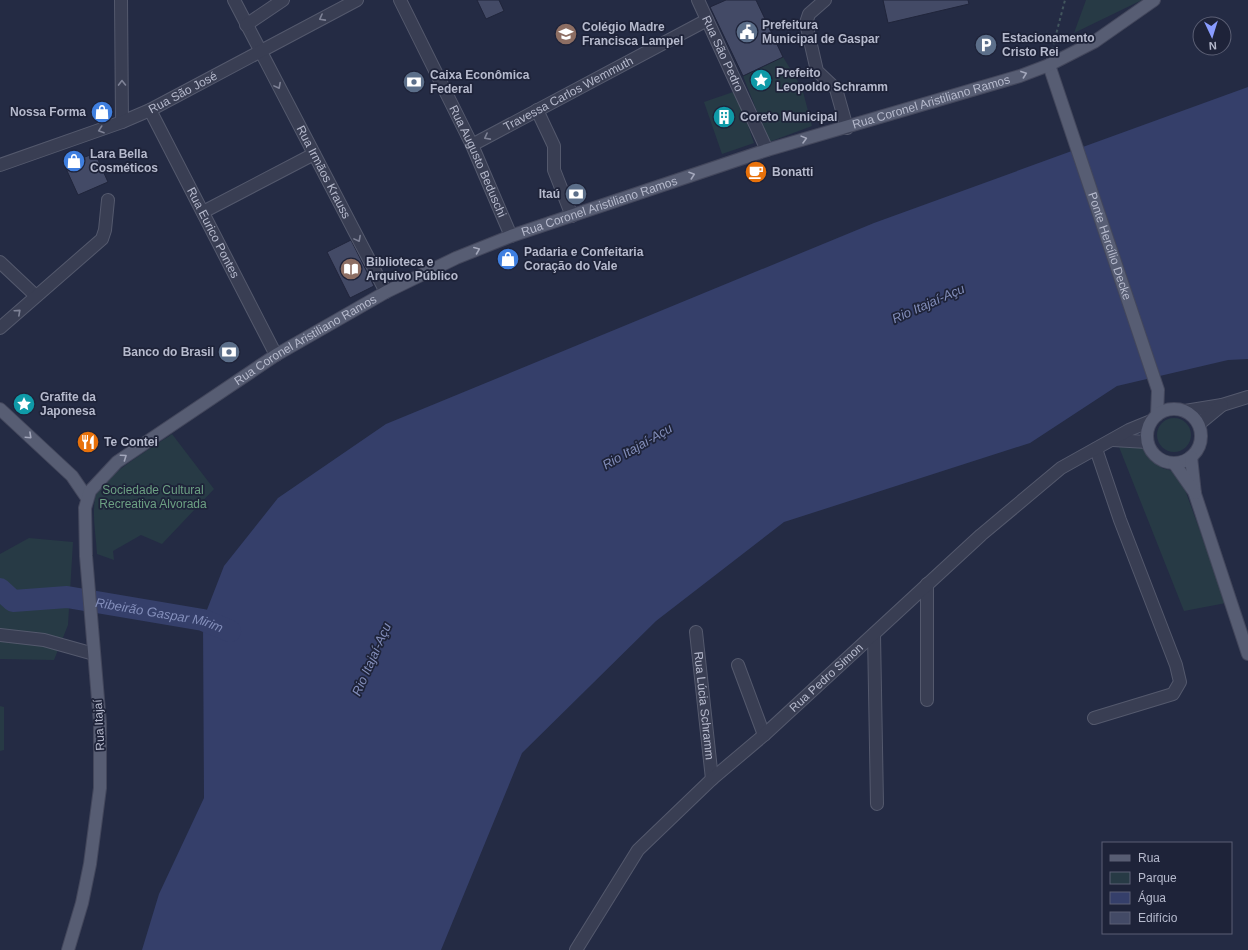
<svg xmlns="http://www.w3.org/2000/svg" width="1248" height="950" viewBox="0 0 1248 950" font-family="Helvetica,sans-serif">
<style>
.green{fill:#273a45}
.water{fill:#353f6a}
.lines{fill:none;stroke-linecap:round;stroke-linejoin:round}
.river{stroke:#353f6a;stroke-width:22}
.building{fill:#434a66;stroke:#20253b}
.minor-casing{stroke:#54596d;stroke-width:14}
.major-casing{stroke:#43475c;stroke-width:14}
.path{stroke:#42565e;stroke-width:2;stroke-dasharray:3 3;stroke-linecap:butt}
.minor{stroke:#393e53;stroke-width:12}
.major{stroke:#575d73;stroke-width:12}
.oneway{stroke:#7e8296}
.oneway2{stroke:#a3a7bb}
.labels{text-anchor:middle;stroke-width:3.5;stroke-linejoin:round;paint-order:stroke}
.poi-label{font-size:12px;font-weight:bold;fill:#b6bacd;stroke:#1e2339;text-anchor:start}
.street-label{font-size:12px;fill:#b6bacd;stroke:#1e2339}
.park-label{font-size:12px;fill:#6ca083;stroke:#1e2339}
.water-label{font-size:13px;font-style:italic;fill:#838eba;stroke:#1e2339}
</style>
<rect width="100%" height="100%" fill="#242b44"/>
<path class="green" d="M1086,0H1142L1074,33Z
M783,57L802,88L812,126L769,142L743,76Z
M736,91L754,143L722,154L704,102Z
M1157 435a17 17 0 1 1 34 0a17 17 0 1 1-34 0Z
M172,434L214,489L162,544L141,535L113,551L114,560L97,554C96,536 92,516 95,498C100,477 154,447 172,434Z
M1141,442L1162,468L1179,473L1226,603L1184,611L1119,447Z
M29,538L73,542L68,625L54,660L0,659V554Z
M0,706L4,707V750L0,751Z"/>
<path class="water" d="M1248,87V359L1228,360L1117,386L1030,443L784,522L656,621L522,753L441,950H142L159,894L204,798L203,620L224,566L278,498L386,424L874,223Z"/>
<g class="lines">
<path class="river" id="s1" d="M0,589L13,601L67,597L203,620L230,631"/>
</g>
<path class="building" d="M477,0H499L504,11L486,19Z
M726,0H756L783,57L743,76L710,7Z
M883,0H968L969,4L888,23Z
M724,109L731,113L733,121L728,127H720L715,121L716,113Z
M95,153L108,182L78,195L63,162L79,155L80,159Z
M351,240L374,286L350,298L327,252Z"/>
<g class="lines">
<g class="minor-casing">
<g id="minor">
<path d="M121,0L122,122"/>
<path id="s2" d="M234,0L386,292"/>
<path id="s3" d="M400,0L472,145L511,236"/>
<path id="s4" d="M698,0L767,150"/>
<path d="M825,0L809,14L806,23L817,71L836,89L847,128"/>
<path d="M246,25L283,0"/>
<path id="s5" d="M150,110L276,355"/>
<path d="M537,110L554,146V170L572,216"/>
<path id="s6" d="M472,145L707,20"/>
<path id="s7" d="M0,165L122,122L150,110L357,0"/>
<path d="M203,212L314,154"/>
<path d="M0,262L36,296"/>
<path d="M0,328L102,239L105,230L108,200"/>
<path d="M1185,411L1222,405L1248,397"/>
<path d="M1199,424L1222,405"/>
<path d="M1113,440L1147,442"/>
<path id="s8" d="M696,632L712,779"/>
<path d="M874,634L877,804"/>
<path d="M0,635L44,640L94,654"/>
<path d="M738,665L764,735"/>
<path d="M927,700V584"/>
<path d="M1094,718L1173,694L1180,682L1176,665L1120,520L1096,449"/>
<path id="s9" d="M576,950L638,850L712,779L764,735L981,535L1061,468L1129,430L1151,421"/>
</g>
</g>
<g class="major-casing">
<g id="major">
<path id="s10" d="M1049,65L1158,390L1157,415"/>
<circle cx="1174" cy="436" r="27"/>
<path d="M0,409L72,476L87,498"/>
<path d="M1191,457L1195,494L1248,654"/>
<path d="M1174,463L1195,493"/>
<path id="s11" d="M68,950L82,903L90,864L100,788V723L86,556L85,508L90,491L117,462L276,355L386,292L456,258L511,236L767,150L1020,76L1049,65L1094,42L1154,0"/>
</g>
</g>
<path class="path" d="M1052,50L1065,0"/>
<use href="#minor" class="minor"/>
<use href="#major" class="major"/>
</g>
<defs><path id="oneway-chevron" d="M-2-3.5L2.5 0L-2 3.5" fill="none" stroke-width="1.6" stroke-linecap="round" stroke-linejoin="round"/></defs>
<g class="oneway">
<use href="#oneway-chevron" transform="translate(322 18) rotate(152)"/>
<use href="#oneway-chevron" transform="translate(122 83) rotate(-91)"/>
<use href="#oneway-chevron" transform="translate(278 86) rotate(62)"/>
<use href="#oneway-chevron" transform="translate(101 130) rotate(161)"/>
<use href="#oneway-chevron" transform="translate(487 137) rotate(152)"/>
<use href="#oneway-chevron" transform="translate(358 239) rotate(62)"/>
<use href="#oneway-chevron" transform="translate(18 312) rotate(-42)"/>
</g>
<g class="oneway2">
<use href="#oneway-chevron" transform="translate(1024 74) rotate(-20)"/>
<use href="#oneway-chevron" transform="translate(804 139) rotate(-15)"/>
<use href="#oneway-chevron" transform="translate(692 175) rotate(-19)"/>
<use href="#oneway-chevron" transform="translate(477 250) rotate(-22)"/>
<use href="#oneway-chevron" transform="translate(29 436) rotate(43)"/>
<use href="#oneway-chevron" transform="translate(124 457) rotate(-35)"/>
</g>
<defs>
<g id="civic-disc" transform="scale(1.15)"><circle r="9.5" fill="#5c6f8a" stroke="#1e2339"/><path d="M-.6-6.5H3V-4.5H.6V-3L4-1V1h2V6H-6V1h2V-1L-.6-3ZM-1.2 2.5V6h2.4V2.5Z" fill="#fff"/></g>
<g id="school-disc" transform="scale(1.15)"><circle r="9.5" fill="#8d6e63" stroke="#1e2339"/><path d="M0-5L7-2L0 1L-7-2ZM-4 1L0 2.5L4 1V4Q0 6-4 4Z" fill="#fff"/></g>
<g id="parking-disc" transform="scale(1.15)"><circle r="9.5" fill="#5c6f8a" stroke="#1e2339"/><path d="M-3.5-5.5H1a3.5 3.5 0 0 1 0 7H-1V5.5H-3.5ZM-1-3.4V-.6H.8a1.4 1.4 0 0 0 0-2.8Z" fill="#fff"/></g>
<g id="sight-disc" transform="scale(1.15)"><circle r="9.5" fill="#0f9aa8" stroke="#1e2339"/><path d="M0-6L1.8-2.2L6-1.7L2.9 1.2L3.7 5.4L0 3.3L-3.7 5.4L-2.9 1.2L-6-1.7L-1.8-2.2Z" fill="#fff"/></g>
<g id="bank-disc" transform="scale(1.15)"><circle r="9.5" fill="#5c6f8a" stroke="#1e2339"/><path d="M-6-4H6V4H-6ZM0-2.3a2.3 2.3 0 1 0 0 4.6a2.3 2.3 0 1 0 0-4.6Z" fill="#fff"/></g>
<g id="shop-disc" transform="scale(1.15)"><circle r="9.5" fill="#3f7fe0" stroke="#1e2339"/><path d="M-5-2.5h2.3a2.7 3.5 0 0 1 5.4 0H5L5.5 6h-11ZM-1.5-2.5h3a1.5 2.3 0 0 0-3 0Z" fill="#fff"/></g>
<g id="building-disc" transform="scale(1.15)"><circle r="9.5" fill="#0f9aa8" stroke="#1e2339"/><path d="M-4-6H4V6H1V3H-1V6H-4ZM-2.5-4.3h1.7v1.8h-1.7ZM.8-4.3h1.7v1.8H.8ZM-2.5-1h1.7V.8h-1.7ZM.8-1h1.7V.8H.8Z" fill="#fff"/></g>
<g id="cafe-disc" transform="scale(1.15)"><circle r="9.5" fill="#e8710a" stroke="#1e2339"/><path d="M-5.5-4.5H6V0H3Q3 3.5 0 3.5H-2.5Q-5.5 3.5-5.5 0ZM3-3.2v2h1.7v-2ZM-6 4.5H4V6H-6Z" fill="#fff"/></g>
<g id="library-disc" transform="scale(1.15)"><circle r="9.5" fill="#8d6e63" stroke="#1e2339"/><path d="M-6-4Q-3-5.5-.7-3.5V5Q-3 3-6 4ZM6-4Q3-5.5 .7-3.5V5Q3 3 6 4Z" fill="#fff"/></g>
<g id="restaurant-disc" transform="scale(1.15)"><circle r="9.5" fill="#e8710a" stroke="#1e2339"/><path d="M-5-6h1v4h1v-4h1v4h1v-4h1v5L-1.5 .5V6h-2V.5L-5-1ZM5-6V6H3V1.5H1.5Q1.5-4 5-6Z" fill="#fff"/></g>
</defs>
<g fill-rule="evenodd">
<use href="#civic-disc" x="747" y="32"/>
<use href="#school-disc" x="566" y="34"/>
<use href="#parking-disc" x="986" y="45"/>
<use href="#sight-disc" x="761" y="80"/>
<use href="#bank-disc" x="414" y="82"/>
<use href="#shop-disc" x="102" y="112"/>
<use href="#building-disc" x="724" y="117"/>
<use href="#shop-disc" x="74" y="161"/>
<use href="#cafe-disc" x="756" y="172"/>
<use href="#bank-disc" x="576" y="194"/>
<use href="#shop-disc" x="508" y="259"/>
<use href="#library-disc" x="351" y="269"/>
<use href="#bank-disc" x="229" y="352"/>
<use href="#sight-disc" x="24" y="404"/>
<use href="#restaurant-disc" x="88" y="442"/>
</g>
<g class="labels">
<g class="poi-label">
<text x="762" y="29">Prefeitura<tspan x="762" dy="14">Municipal de Gaspar</tspan></text>
<text x="582" y="31">Colégio Madre<tspan x="582" dy="14">Francisca Lampel</tspan></text>
<text x="1002" y="42">Estacionamento<tspan x="1002" dy="14">Cristo Rei</tspan></text>
<text x="776" y="77">Prefeito<tspan x="776" dy="14">Leopoldo Schramm</tspan></text>
<text x="430" y="79">Caixa Econômica<tspan x="430" dy="14">Federal</tspan></text>
<text x="86" y="116" text-anchor="end">Nossa Forma</text>
<text x="740" y="121">Coreto Municipal</text>
<text x="90" y="158">Lara Bella<tspan x="90" dy="14">Cosméticos</tspan></text>
<text x="772" y="176">Bonatti</text>
<text x="560" y="198" text-anchor="end">Itaú</text>
<text x="524" y="256">Padaria e Confeitaria<tspan x="524" dy="14">Coração do Vale</tspan></text>
<text x="366" y="266">Biblioteca e<tspan x="366" dy="14">Arquivo Público</tspan></text>
<text x="214" y="356" text-anchor="end">Banco do Brasil</text>
<text x="40" y="401">Grafite da<tspan x="40" dy="14">Japonesa</tspan></text>
<text x="104" y="446">Te Contei</text>
</g>
<g class="street-label">
<text dy="4" stroke="none"><textPath href="#s4" startOffset="59">Rua São Pedro</textPath></text>
<text dy="4" stroke="none"><textPath href="#s7" startOffset="197">Rua São José</textPath></text>
<text dy="4" stroke="none"><textPath href="#s6" startOffset="109">Travessa Carlos Wemmuth</textPath></text>
<text dy="4" stroke="none"><textPath href="#s11" startOffset="1400">Rua Coronel Aristiliano Ramos</textPath></text>
<text dy="4" stroke="none"><textPath href="#s3" startOffset="179">Rua Augusto Beduschi</textPath></text>
<text dy="4" stroke="none"><textPath href="#s2" startOffset="194">Rua Irmãos Krauss</textPath></text>
<text dy="4" stroke="none"><textPath href="#s11" startOffset="1052">Rua Coronel Aristiliano Ramos</textPath></text>
<text dy="4" stroke="none"><textPath href="#s5" startOffset="138">Rua Eurico Pontes</textPath></text>
<text dy="4" stroke="none"><textPath href="#s10" startOffset="191">Ponte Hercílio Decke</textPath></text>
<text dy="4" stroke="none"><textPath href="#s11" startOffset="728">Rua Coronel Aristiliano Ramos</textPath></text>
<text dy="4" stroke="none"><textPath href="#s9" startOffset="373">Rua Pedro Simon</textPath></text>
<text dy="4" stroke="none"><textPath href="#s8" startOffset="74">Rua Lúcia Schramm</textPath></text>
<text transform="translate(99 725) rotate(-93)" y="4">Rua Itajaí</text>
</g>
<g class="park-label">
<text x="153" y="494">Sociedade Cultural<tspan x="153" dy="14">Recreativa Alvorada</tspan></text>
</g>
<g class="water-label">
<text transform="translate(928 303) rotate(-24)" y="5">Rio Itajaí-Açu</text>
<text transform="translate(637 446) rotate(-30)" y="5">Rio Itajaí-Açu</text>
<text dy="5" stroke="none"><textPath href="#s1" startOffset="166">Ribeirão Gaspar Mirim</textPath></text>
<text transform="translate(371 659) rotate(-66)" y="5">Rio Itajaí-Açu</text>
</g>
</g>
<rect x="1102" y="842" width="130" height="92" fill="#1e2339" stroke="#5b5f74"/>
<rect x="1110" y="855" width="20" height="6" fill="#575d73" stroke="#5b5f74"/>
<text x="1138" y="862" font-size="12" fill="#b6bacd">Rua</text>
<rect x="1110" y="872" width="20" height="12" fill="#273a45" stroke="#5b5f74"/>
<text x="1138" y="882" font-size="12" fill="#b6bacd">Parque</text>
<rect x="1110" y="892" width="20" height="12" fill="#353f6a" stroke="#5b5f74"/>
<text x="1138" y="902" font-size="12" fill="#b6bacd">Água</text>
<rect x="1110" y="912" width="20" height="12" fill="#434a66" stroke="#5b5f74"/>
<text x="1138" y="922" font-size="12" fill="#b6bacd">Edifício</text>
<g transform="translate(1212 36) rotate(176)"><circle r="19" fill="#1e2339" stroke="#5b5f74"/>
<path d="M0-3L7 15L0 10L-7 15Z" fill="#899cff"/>
<text y="-6" font-size="11" font-weight="bold" text-anchor="middle" fill="#b6bacd">N</text>
</g>
</svg>
